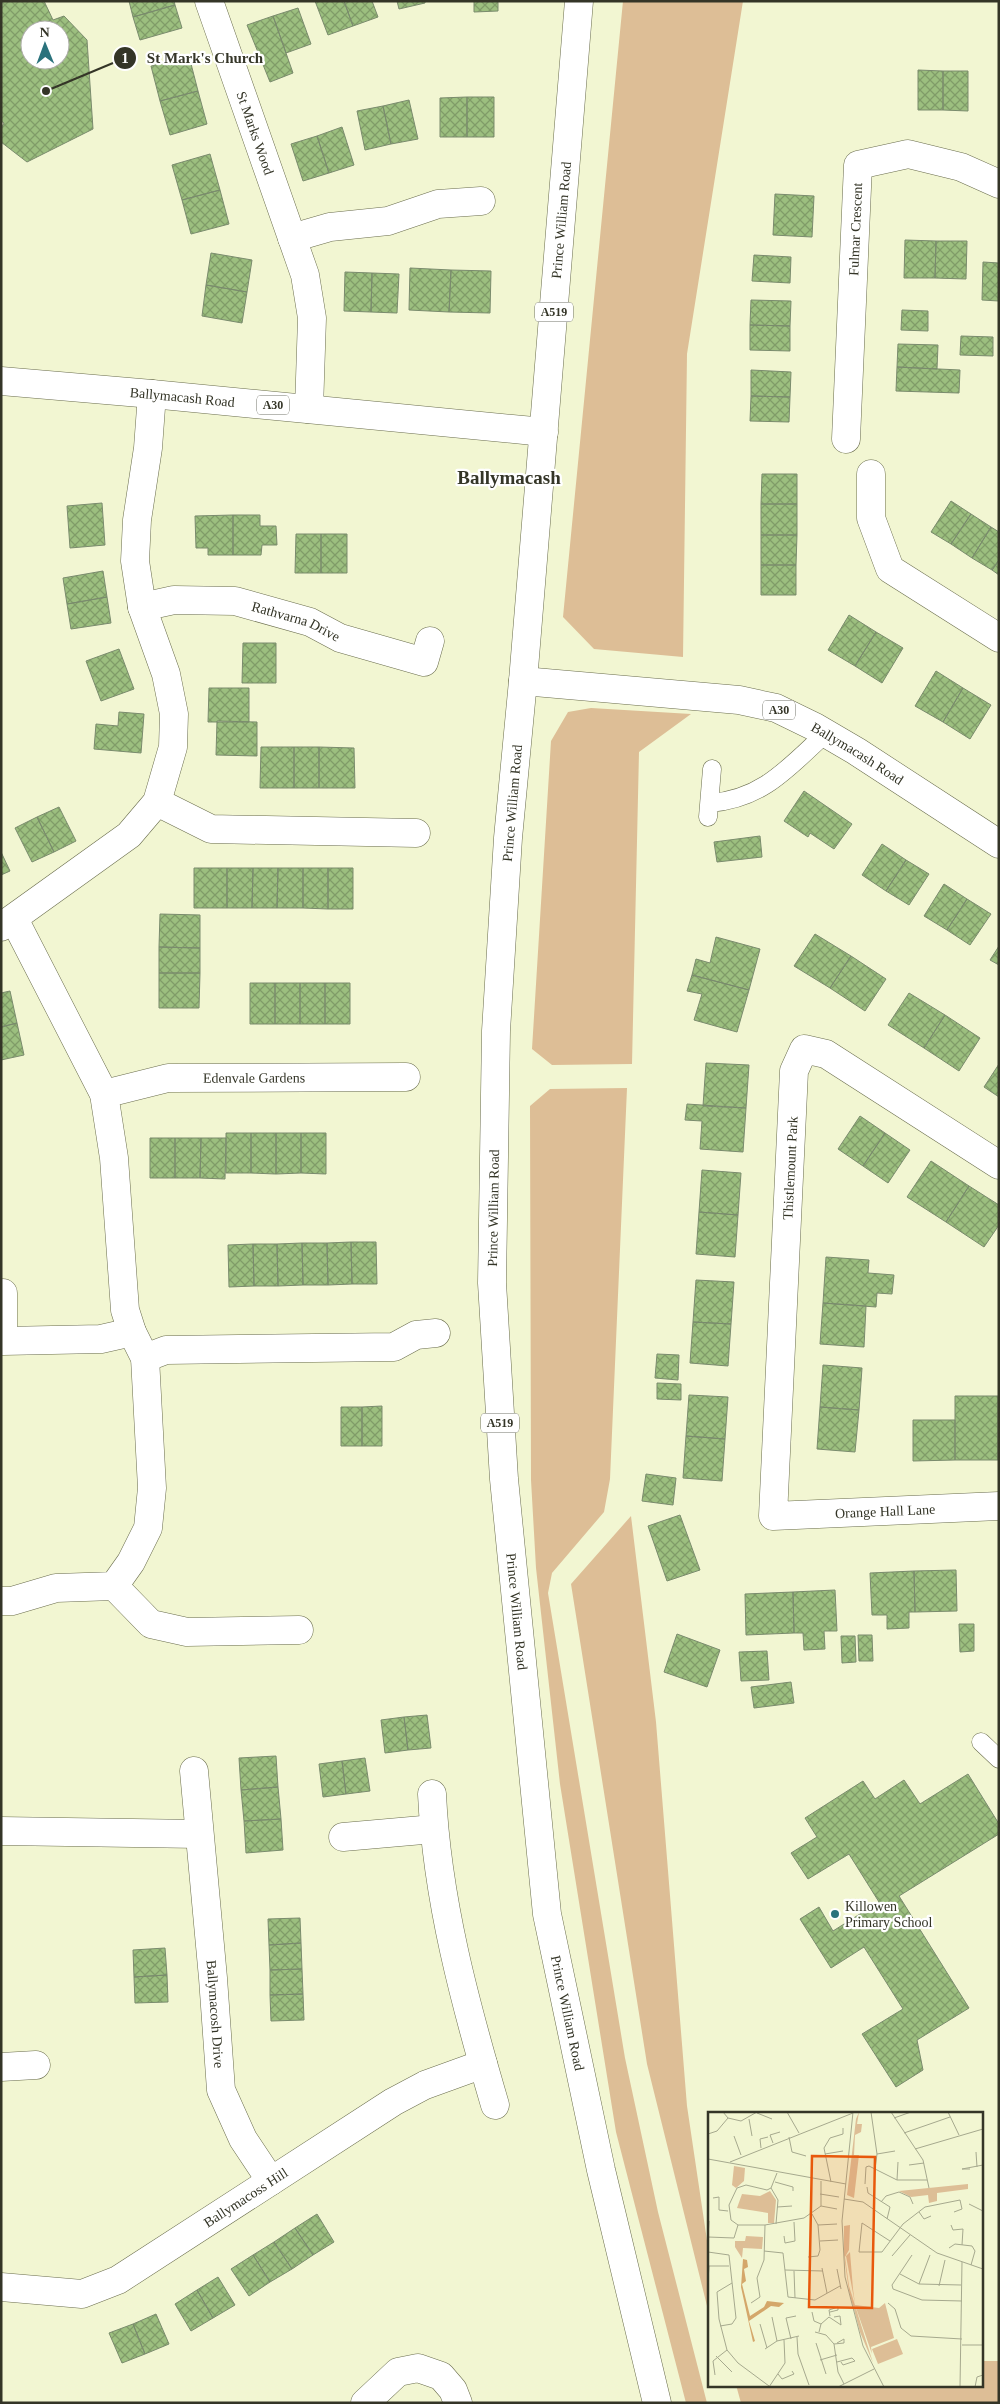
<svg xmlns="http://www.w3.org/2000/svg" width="1000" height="2404" viewBox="0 0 1000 2404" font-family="Georgia,serif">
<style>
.green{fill:#ddbe96}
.building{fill:url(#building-cross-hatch);stroke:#7a8b6d;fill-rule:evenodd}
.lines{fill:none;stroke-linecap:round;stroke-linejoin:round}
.service-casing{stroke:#6a6d4d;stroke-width:19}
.minor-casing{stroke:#6a6d4d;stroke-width:29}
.primary-casing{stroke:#6a6d4d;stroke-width:29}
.service{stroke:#fff;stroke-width:18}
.minor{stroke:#fff;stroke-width:28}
.primary{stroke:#fff;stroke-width:28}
.poi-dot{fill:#2a727c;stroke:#fff;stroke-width:2}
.labels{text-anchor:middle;stroke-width:4.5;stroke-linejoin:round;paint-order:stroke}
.shield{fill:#fff;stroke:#717268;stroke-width:1}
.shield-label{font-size:12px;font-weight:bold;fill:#343527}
.street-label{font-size:14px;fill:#343527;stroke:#fff}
.poi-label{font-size:14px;fill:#343527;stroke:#fff;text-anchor:start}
.district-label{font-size:19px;font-weight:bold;fill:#343527;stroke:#fff}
.inset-road{fill:none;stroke:#a6a98e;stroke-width:1}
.view{fill:#e8590c;fill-opacity:0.15;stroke:#e8590c;stroke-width:2.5}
.inset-edge{fill:none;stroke:#343527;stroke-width:2.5}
.leader{fill:none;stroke:#343527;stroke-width:2}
.callout-dot{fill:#343527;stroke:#fff;stroke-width:2}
.mark-label{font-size:15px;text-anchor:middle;font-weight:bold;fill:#fff}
.callout-label{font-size:15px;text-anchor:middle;font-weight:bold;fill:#343527;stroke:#fff;stroke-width:4.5;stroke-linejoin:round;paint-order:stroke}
</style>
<defs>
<pattern id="building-cross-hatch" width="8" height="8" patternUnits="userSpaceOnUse" patternTransform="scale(1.25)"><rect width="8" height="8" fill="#9cbf7f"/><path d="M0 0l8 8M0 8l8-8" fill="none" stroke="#809c68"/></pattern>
</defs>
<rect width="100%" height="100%" fill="#f2f6d2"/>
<path class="green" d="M623,1H743L687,354L683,657L594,649L563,617Z
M591,708L691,714L639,752L632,1064L552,1065L532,1049L551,741L568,712Z
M627,1088L610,1479L604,1512L552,1573L548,1593L625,2058L658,2212L707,2403H686L616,2132L560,1784L536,1568L531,1480L530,1106L550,1089Z
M631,1516L656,1722L687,2106L709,2254V2314L647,2064L571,1584Z
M981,2361H999V2403H741L736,2385H981Z"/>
<path class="building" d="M1,1H44L53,20L64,16L87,40L93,129L27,162L1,142V129L4,123L1,121ZM30,30H60V60H30Z
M129,1H174L175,5L133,17Z
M315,1H344L353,26L328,35Z
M344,1H372L378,17L353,26Z
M397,1H425V3L399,9Z
M474,1H498V11L474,12Z
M175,5L182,28L140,40L133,17Z
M298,8L311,44L286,53L273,16Z
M273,16L293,73L270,82L247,25Z
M189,56L198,91L160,101L151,66Z
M918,70L943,71V110H918Z
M943,71H968V111L943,110Z
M198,91L207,124L170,135L160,101Z
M467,97H494V137H467Z
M467,97V137H440V98Z
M409,100L418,139L391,144L383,106Z
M383,106L391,144L365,150L357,111Z
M342,127L354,165L329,173L317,136Z
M317,136L329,173L303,181L291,144Z
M210,154L220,190L182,200L172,165Z
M220,190L229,224L191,234L182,200Z
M775,194L814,196L812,237L773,235Z
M905,240L936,241L935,278H904Z
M936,241H967L966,279L935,278Z
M211,253L252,260L247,292L206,285Z
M754,255L791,257L790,283L752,281Z
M983,262L999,263V301L982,300Z
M410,268L451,270L449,312L409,310Z
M451,270L491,271L490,313L449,312Z
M345,272L372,273L371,312L344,311Z
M372,273L399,274L397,313L371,312Z
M206,285L247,292L242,323L202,316Z
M751,300L791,301L790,326L750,325Z
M902,310L928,311V331L901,330Z
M750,325L790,326V351L750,350Z
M961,336L993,337V356L960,355Z
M898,344L938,345L937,369L897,367Z
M897,367L960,370L959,393L896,391Z
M751,370L791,372L790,397L751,396Z
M751,396L790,397L789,422L750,421Z
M762,474H797V504H761Z
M951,501L971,514L951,544L931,532Z
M102,503L105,545L70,548L67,506Z
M761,504H797V535H761Z
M971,514L991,527L972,558L951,544Z
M233,515V555H208V548H196L195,516Z
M233,515H260V526H276L277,545H262L261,555H233Z
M991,527L999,532V560L992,570L972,558Z
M296,534H321V573H295Z
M321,534H347V573H321Z
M761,535H797L796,565H761Z
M999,560V575L992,570Z
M761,565H796V595H761Z
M103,571L107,597L67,604L63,578Z
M107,597L111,623L71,629L67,604Z
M849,615L876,632L855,666L828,650Z
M876,632L903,648L882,683L855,666Z
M243,643H276V683H242Z
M119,649L134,689L101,701L86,661Z
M936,671L963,688L943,722L915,706Z
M209,688H249V722H208Z
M963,688L991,705L970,739L943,722Z
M119,712L144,714L141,753L94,749L96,724L118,726Z
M217,721L257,722V756L216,755Z
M261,747H294V788H260Z
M294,747H319V788H294Z
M319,747L354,748L355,788H319Z
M804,791L852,824L834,849L810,833L808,837L784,821Z
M59,807L76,841L54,852L37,817Z
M37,817L54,852L32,862L15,828Z
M760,836L762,857L717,862L714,842Z
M882,844L906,860L886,891L862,875Z
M1,852L10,871L1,875Z
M906,860L929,874L909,905L886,891Z
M194,868H227V908H194Z
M227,868H253L252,908H227Z
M253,868H278L277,908H252Z
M278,868H303V908H277Z
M303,868H328V909L303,908Z
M328,868H353V909H328Z
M944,884L967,899L947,930L924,916Z
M967,899L991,914L970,945L947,930Z
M160,914L200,915V948L159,947Z
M815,934L851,956L830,988L794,966Z
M716,937L760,949L749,990L692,975L696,959L710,963Z
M999,946V965L990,960Z
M159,947L200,948V973H159Z
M851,956L886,979L865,1011L830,988Z
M159,973H200L199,1008H159Z
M692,975L749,990L737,1032L694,1020L702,994L687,991Z
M250,983H275V1024H250Z
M275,983H300V1024H275Z
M300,983H325V1024H300Z
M325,983H350V1024H325Z
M10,991L17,1023L1,1027V993Z
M909,993L945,1015L924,1048L888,1025Z
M945,1015L980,1038L959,1071L924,1048Z
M17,1023L24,1055L1,1060V1027Z
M706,1063L749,1065L746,1108L703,1106Z
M999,1064V1097L984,1087Z
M687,1104L746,1108L743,1152L700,1149L702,1121L685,1120Z
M860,1116L885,1133L863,1166L838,1149Z
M226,1133H251V1173H226Z
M251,1133H276V1174L251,1173Z
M276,1133H301V1173L276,1174Z
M301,1133H326V1174L301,1173Z
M885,1133L910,1150L888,1183L863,1166Z
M150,1138H175V1178H150Z
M175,1138H201L200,1178H175Z
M201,1138H226L225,1179L200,1178Z
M931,1161L969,1186L946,1222L907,1197Z
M702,1170L741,1173L738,1215L699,1212Z
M969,1186L999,1205V1225L984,1247L946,1222Z
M699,1212L738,1215L735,1257L696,1254Z
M351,1242H376L377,1284H352Z
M351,1242L352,1284L328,1285L327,1243Z
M302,1243H327L328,1285H303Z
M302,1243L303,1285L278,1286L277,1244Z
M253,1244H277L278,1286H254Z
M253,1244L254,1286L229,1287L228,1245Z
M826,1257L869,1260L868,1273L894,1275L892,1294L877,1293L876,1307L823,1303Z
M696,1280L734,1282L731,1324L693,1322Z
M823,1303L866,1306L864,1347L820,1344Z
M693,1322L731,1324L728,1366L690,1363Z
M657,1354L679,1355L678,1380L655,1378Z
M823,1365L862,1368L859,1410L820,1407Z
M657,1383L681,1384V1400L657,1399Z
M689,1395L728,1397L725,1439L686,1436Z
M955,1396H998V1460H955Z
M382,1406V1446H362V1407Z
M341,1407H362V1446H341Z
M820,1407L859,1410L855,1452L817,1449Z
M913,1420H955V1460L913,1461Z
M686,1436L725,1439L722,1481L683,1478Z
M646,1474L676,1478L673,1505L642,1501Z
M680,1515L700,1570L667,1581L648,1526Z
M956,1570L957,1611L915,1612L914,1571Z
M914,1571L915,1612H909V1628L887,1629V1615H872L870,1573Z
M835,1590L837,1631H824L825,1649L804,1650L803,1633H794L793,1592Z
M793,1592L794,1633L746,1635L745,1594Z
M959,1624H974V1651L960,1652Z
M677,1634L720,1650L707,1687L664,1672Z
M858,1635H872L873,1661H859Z
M841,1636H855L856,1662L842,1663Z
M767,1651L769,1680L741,1681L739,1652Z
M791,1682L794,1703L754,1708L751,1687Z
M427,1715L431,1748L408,1750L404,1717Z
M404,1717L408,1750L385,1753L381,1720Z
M276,1756L278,1787L241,1790L239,1758Z
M365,1758L370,1791L346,1794L342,1761Z
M342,1761L346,1794L323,1797L319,1764Z
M968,1774L999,1824V1834L899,1896L969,2008L917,2040L923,2070L896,2087L862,2034L903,2009L864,1947L831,1968L800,1919L819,1907L833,1931L879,1902L849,1854L808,1879L791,1853L817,1837L805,1818L863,1781L875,1799L904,1780L920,1804Z
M278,1787L281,1819L244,1821L241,1790Z
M281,1819L283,1850L246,1853L244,1821Z
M300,1918L301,1943L269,1945L268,1919Z
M301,1943L302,1969L270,1970L269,1945Z
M165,1948L167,1975L134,1977L133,1950Z
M302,1969L303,1994L270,1995V1970Z
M167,1975L168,2002L135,2003L134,1977Z
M303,1994L304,2020L271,2021L270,1995Z
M317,2214L334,2242L313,2255L295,2228Z
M295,2228L313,2255L292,2269L274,2242Z
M274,2242L292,2269L270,2282L253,2255Z
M253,2255L270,2282L249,2296L231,2269Z
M218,2277L235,2305L213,2318L197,2290Z
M197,2290L213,2318L191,2331L175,2304Z
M156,2314L169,2344L145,2354L133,2324Z
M133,2324L145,2354L122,2363L109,2333Z"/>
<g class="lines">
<g class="service-casing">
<path id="service" d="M710,803C763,799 789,767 826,733
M708,817L712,769
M981,1742L999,1759"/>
</g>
<g class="minor-casing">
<g id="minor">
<path id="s1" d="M209,1L305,275L312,318L309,409"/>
<path d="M292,238L330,227L388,221L438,204L481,201"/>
<path id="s2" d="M846,439L858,165L908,154L961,167L999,184"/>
<path d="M871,474V518L890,569L999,638"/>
<path id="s3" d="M142,607L174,600L235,601L310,622L340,638L424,662L430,641"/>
<path d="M157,802L211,829L416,833"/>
<path d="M1,927L129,835L157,802L173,747L174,714L166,674L142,607L135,561L137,520L148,448L152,394"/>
<path id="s4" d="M104,1094L168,1078L406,1077"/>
<path id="s5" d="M999,1165L826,1054L804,1049L794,1071L773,1516L999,1506"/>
<path d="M3,1293V1341L101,1339L132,1332"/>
<path d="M145,1358L166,1350L394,1347L416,1335L436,1333"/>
<path d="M114,1586L151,1624L187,1632L299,1630"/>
<path d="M1,1601H12L56,1588L114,1586L131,1562L148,1528L152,1488L145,1358L132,1332L125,1310L114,1158L104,1094L14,919"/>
<path id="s6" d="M194,1771L213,1978L221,2090L243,2139L271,2181"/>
<path d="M432,1794C437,1900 465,2003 495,2105"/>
<path d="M1,1831L199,1834"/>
<path d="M343,1837L434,1829"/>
<path d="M1,2067L36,2065"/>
<path id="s7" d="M1,2287L82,2294L118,2280L393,2102L425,2085L483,2064"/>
<path d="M365,2403L398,2372L418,2368L441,2376L453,2390L458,2403"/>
</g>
</g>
<g class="primary-casing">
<g id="primary">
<path id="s8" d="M579,1L523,681L508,838L496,1031L492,1283L504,1479L547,1914L601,2170L657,2403"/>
<path id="s9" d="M1,381L152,394L544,432"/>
<path id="s10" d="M523,681L739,700L776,708L815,727L856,751L999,844"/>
</g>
</g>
<use href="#service" class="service"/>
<use href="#minor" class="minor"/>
<use href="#primary" class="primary"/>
</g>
<circle class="poi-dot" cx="835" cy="1914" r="5"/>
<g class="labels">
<g class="shield">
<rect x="535" y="302.5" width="38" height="19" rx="4"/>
<rect x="257" y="395.5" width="32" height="19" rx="4"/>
<rect x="763" y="700.5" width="32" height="19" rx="4"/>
<rect x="481" y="1413.5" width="38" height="19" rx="4"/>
</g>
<g class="shield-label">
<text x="554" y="316">A519</text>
<text x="273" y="409">A30</text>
<text x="779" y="714">A30</text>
<text x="500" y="1427">A519</text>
</g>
<g class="street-label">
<text dy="5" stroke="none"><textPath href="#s1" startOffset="140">St Marks Wood</textPath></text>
<text transform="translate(561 220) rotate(-85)" y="5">Prince William Road</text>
<text dy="5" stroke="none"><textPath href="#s2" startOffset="210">Fulmar Crescent</textPath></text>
<text dy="5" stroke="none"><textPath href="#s9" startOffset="182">Ballymacash Road</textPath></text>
<text dy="5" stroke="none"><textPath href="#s3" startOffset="158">Rathvarna Drive</textPath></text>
<text dy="5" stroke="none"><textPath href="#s10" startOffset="348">Ballymacash Road</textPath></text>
<text transform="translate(512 803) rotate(-85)" y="5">Prince William Road</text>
<text dy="5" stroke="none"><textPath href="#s4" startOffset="152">Edenvale Gardens</textPath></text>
<text transform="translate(790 1168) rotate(-87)" y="5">Thistlemount Park</text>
<text transform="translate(493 1208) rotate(-89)" y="5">Prince William Road</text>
<text dy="5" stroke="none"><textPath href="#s5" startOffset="810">Orange Hall Lane</textPath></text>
<text dy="5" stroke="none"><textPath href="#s8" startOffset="1615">Prince William Road</textPath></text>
<text dy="5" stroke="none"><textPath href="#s8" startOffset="2020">Prince William Road</textPath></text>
<text dy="5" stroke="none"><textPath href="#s6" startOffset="244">Ballymacosh Drive</textPath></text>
<text dy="5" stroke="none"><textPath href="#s7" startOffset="272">Ballymacoss Hill</textPath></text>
</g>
<g class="poi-label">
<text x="845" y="1911">Killowen<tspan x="845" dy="16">Primary School</tspan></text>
</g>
<g class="district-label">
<text x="509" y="484">Ballymacash</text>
</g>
</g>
<g transform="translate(708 2112)">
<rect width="275" height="275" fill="#f2f6d2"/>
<path d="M151,0L149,12H154L153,20L147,23L146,43H151L146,86L139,83L148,7ZM26,54L37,56L36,69L28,76L24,73ZM260,72V77L229,81V89L221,91L220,83L203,85L191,79ZM62,79L68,88L66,111H60V101L29,96L34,82L52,84ZM142,113L141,138L137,145L141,174L165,251L152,220L141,179L136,143V114ZM38,124L55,125L54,137L35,136L34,146L27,135V129H37ZM142,140L145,177L147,192L138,144ZM177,191L186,226L163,235L164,242L147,193L171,196ZM189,227L195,242L170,252L164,237Z" fill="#ddbe96"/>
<path d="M35,147L39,148L40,155L36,157L38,169L34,172L42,204L56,195L59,189L76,191L71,195L63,194L41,209L47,229L45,230L33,175Z" fill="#d4a76a"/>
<path class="inset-road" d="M15,0L20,6L33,9L49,0M79,0L91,21M145,0L134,109L137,165L155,234L176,275M163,0L169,42L167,57M183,0L215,48L221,76M240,0L251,23M49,1L64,7M186,6L203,0M41,7L44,24M196,21L242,5M0,22L9,19L20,6M26,24L33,43M81,25L84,40L98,44M65,31L62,23L72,20M53,36L52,27L60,25M207,37L275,17M268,40L269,55M117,42L135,39M169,42L187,39M0,47L138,72M22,50L145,1M201,53L216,51M262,57H254L275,53M189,68L190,50M67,70L85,75V79M123,70L116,36L122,26L135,22V16M157,72L158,55L161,54L189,68H219M159,75L160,81L182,95L179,107M63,76L59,78L38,73L29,76L21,93L23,108L30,113H57L96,106L113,94V69M112,82L131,85M5,86L11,85V98L20,99M136,87L155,90L229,141L275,157M173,90L178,84L191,80L202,85L205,92M261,92L275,99M113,94L129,97M69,95L84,94M211,100L216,107L223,104M1,109L0,125L26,126L30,113M68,112L70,88L63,76L69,61M110,113L129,112M243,113L245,118L255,117L254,133M76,124L77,131L87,129L86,110M112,129L130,128M182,129L154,111L151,140H174L195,112L217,95L252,88L254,97L246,100M241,136L247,132L264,134L267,139L263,153M56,139L75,141L80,185L107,188L132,174M0,140L21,143L28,206L24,212L12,214M204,143L184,173L185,177L214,188L254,189M184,144L202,123M100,145L110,144L112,138L110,113L104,102M0,154H21M114,156L119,181M129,157L133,177M77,158L115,159M86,159L87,186M192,162L211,172L253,173M0,169L1,154M211,172L222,143M231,174L237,148M9,180L11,207L19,238L30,251L61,274M9,180L24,171M43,191L52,185L49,166L56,148L57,113M180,191L187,197L193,216L203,224L254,227M104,200L106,209L113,212M122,200L130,198V195L121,198L122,204M64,205L69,229M52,212L59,236M107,220L118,223L126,232L130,260L136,272M111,220L113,212L121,205L133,213L132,204L126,205M89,225L90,242L101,273M83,227L78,206L88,204M108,231L118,262M126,232L136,231V227L129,231M254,233H275M57,237L69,229L91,224M8,244L24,260M112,248L129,243M129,250L144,246L147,249L135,253L133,250M70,262L74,267L86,262L84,259M7,263L5,249L19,238M61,275L77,251L76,228M130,275L166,257M252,275L254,150M267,275L269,265L275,263"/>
<path class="view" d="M104,44L167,45L164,196L101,195Z"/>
<rect width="275" height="275" class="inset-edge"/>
</g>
<path class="leader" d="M46 91L125 58"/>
<g class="callout-dot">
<circle cx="46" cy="91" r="5"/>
<circle cx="125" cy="58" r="12"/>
</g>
<g class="mark-label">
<text x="125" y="63">1</text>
</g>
<g class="callout-label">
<text x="205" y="63">St Mark's Church</text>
</g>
<rect width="1000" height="2404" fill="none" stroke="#343527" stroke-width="5"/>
<g transform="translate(45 45) rotate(359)"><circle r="24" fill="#ffffff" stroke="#aeaea9"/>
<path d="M0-4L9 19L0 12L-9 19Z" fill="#2a727c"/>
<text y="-8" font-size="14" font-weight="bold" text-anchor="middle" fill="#343527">N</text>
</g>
</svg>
